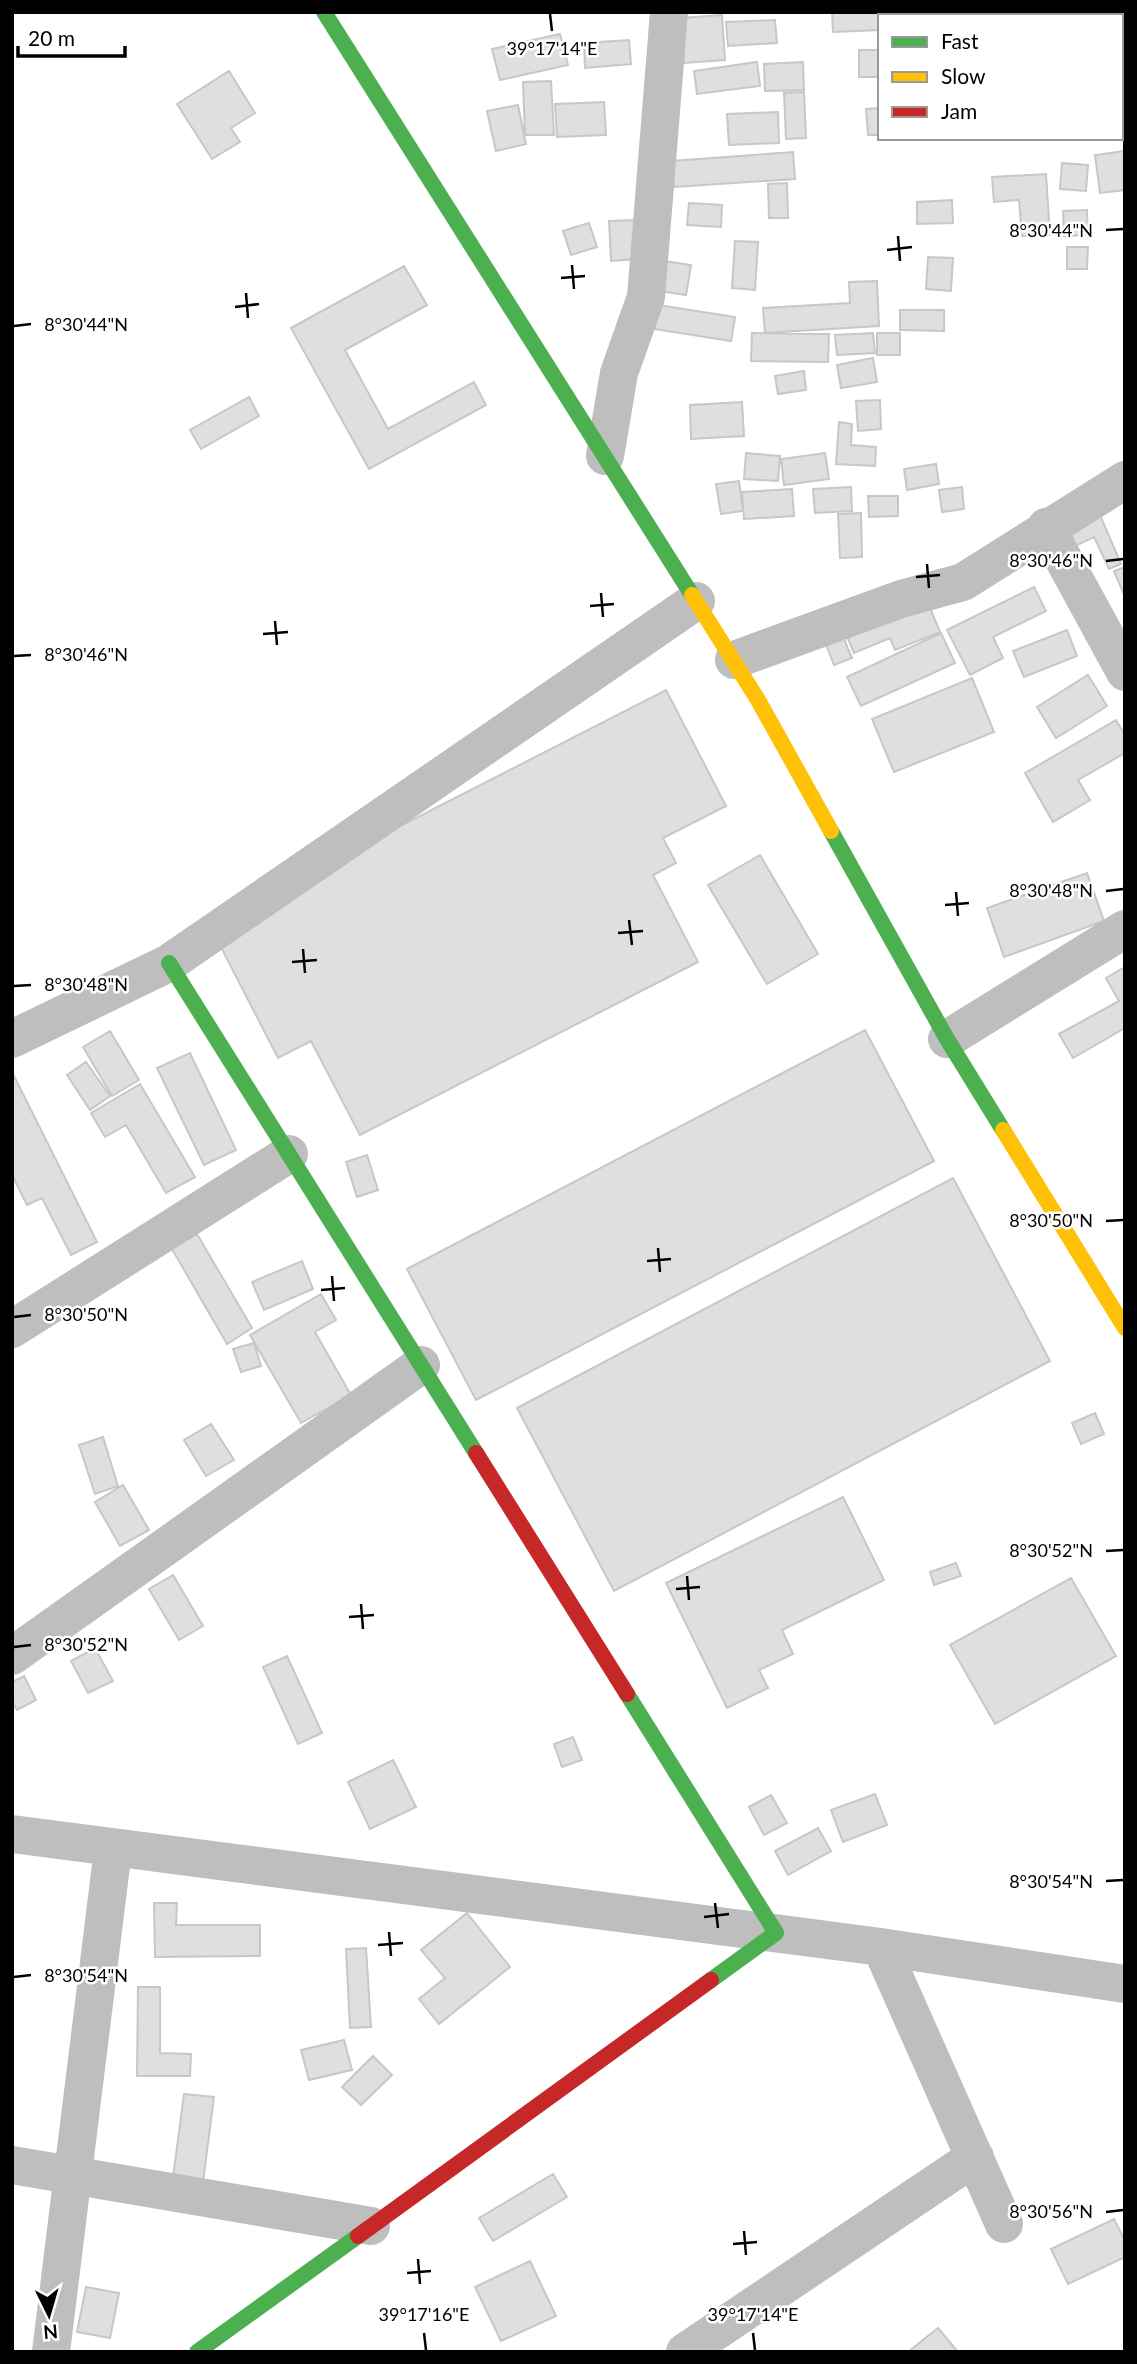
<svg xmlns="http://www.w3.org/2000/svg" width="1137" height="2364" viewBox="0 0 1137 2364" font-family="Lato,sans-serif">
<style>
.building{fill:#dfdfdf;stroke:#c7c7c7;stroke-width:2}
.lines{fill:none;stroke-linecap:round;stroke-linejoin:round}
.street{stroke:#bebebe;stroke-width:38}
.fast{stroke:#4caf50;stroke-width:16}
.slow{stroke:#ffc107;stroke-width:16}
.jam{stroke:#c62828;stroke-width:16}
.ticks{fill:none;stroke:#000;stroke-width:2.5}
.ticks-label{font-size:18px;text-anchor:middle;fill:#000;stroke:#fff;stroke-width:5;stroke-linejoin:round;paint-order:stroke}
</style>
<rect width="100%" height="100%" fill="#fff"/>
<path class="building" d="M832,12H895V16H880V30L833,32Z
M722,15L725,60L684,63L681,18Z
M775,20L777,43L728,46L726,22Z
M560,34L568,65L500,80L492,49Z
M629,40L631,64L585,68L584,43Z
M859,50H880V77H859Z
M757,62L760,86L697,94L694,71Z
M803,62L804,90L765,91L764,64Z
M229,71L255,113L231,128L240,142L212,159L177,104Z
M551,81L554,135H525L523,82Z
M804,92L806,138L786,139L784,93Z
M604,102L606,135L557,137L555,104Z
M518,105L526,144L496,151L487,111Z
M880,108V135H868L866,109Z
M778,112L779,143L729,145L727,114Z
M1125,151V190L1100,193L1095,155Z
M793,152L795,179L674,187L672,161Z
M1062,163L1088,165L1086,191L1060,189Z
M1046,174L1050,235L1022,236L1019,200L994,202L992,177Z
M787,183L788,218H769L768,184Z
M952,200L953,223L917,224V202Z
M689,203L722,205L721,227L687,225Z
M1087,210L1088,235L1064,236L1063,211Z
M635,220L636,259L611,261L609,221Z
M589,223L597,247L571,255L563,231Z
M735,241L758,242L755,290L732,288Z
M1067,247H1088L1087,269H1067Z
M928,257L953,258L951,291L926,289Z
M664,261L691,265L686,295L659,291Z
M404,266L427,305L345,350L388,429L474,382L486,405L369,469L291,328Z
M877,281L879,326L765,333L763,308L850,303L849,282Z
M658,305L735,317L731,341L654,329Z
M900,310H944V331L900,330Z
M752,333L829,334L828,362L751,361Z
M873,333L875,353L837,355L835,335Z
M877,333H900V355H877Z
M873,358L877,382L841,388L837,365Z
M804,371L806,390L778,394L775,376Z
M249,397L259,416L201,449L190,430Z
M880,400L881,429L858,431L856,401Z
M742,402L744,436L691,439L690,405Z
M839,422L852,424L851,445L876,447L875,466L836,464Z
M746,453L780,456L778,481L744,479Z
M825,453L829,479L784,485L781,459Z
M936,464L939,484L907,490L904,469Z
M739,481L743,511L721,514L716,484Z
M851,487L852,511L815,513L813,489Z
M962,487L964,509L942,512L939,490Z
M792,489L794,516L744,519L742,492Z
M1091,494L1121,564L1109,569L1094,537L1075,546L1059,509Z
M868,496H898V516L869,517Z
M861,513L862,557L840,558L838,514Z
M1125,567V597L1114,571Z
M921,586L940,632L895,650L890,638L854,653L840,620Z
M1034,587L1046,611L993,637L1003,658L970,675L947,630Z
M839,627L852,658L834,665L822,634Z
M1067,630L1077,656L1024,677L1013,651Z
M941,633L955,663L861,706L847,677Z
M1088,675L1107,706L1056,738L1037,707Z
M972,678L994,732L894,772L872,719Z
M666,690L726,806L663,838L676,863L653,875L698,962L360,1135L311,1041L278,1058L209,924Z
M1116,720L1125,735V753L1078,780L1090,800L1053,822L1025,773Z
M760,855L818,954L767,984L708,885Z
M1087,873L1104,921L1004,957L987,908Z
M1125,967V1028L1073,1058L1059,1034L1119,1001L1106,978Z
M865,1030L934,1161L476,1400L407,1269Z
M110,1031L139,1080L112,1096L83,1047Z
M190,1053L236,1150L204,1165L157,1068Z
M86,1062L110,1096L90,1110L67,1075Z
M12,1072L97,1242L71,1255L42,1198L27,1205L12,1175Z
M140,1084L195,1177L166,1193L126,1125L105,1137L91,1113Z
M367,1155L378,1190L357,1197L346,1162Z
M953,1178L1050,1361L614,1591L517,1408Z
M197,1234L252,1328L227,1344L172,1249Z
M302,1261L313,1289L264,1310L252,1282Z
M321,1294L336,1320L315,1332L351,1395L301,1423L250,1335Z
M254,1343L261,1366L241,1372L233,1349Z
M1095,1413L1104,1434L1081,1444L1072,1423Z
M211,1424L234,1460L206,1476L184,1440Z
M103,1437L118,1486L95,1494L79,1445Z
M123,1485L149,1530L120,1546L95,1502Z
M843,1497L884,1580L782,1630L793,1654L759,1670L768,1688L727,1708L666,1583Z
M956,1563L961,1576L934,1585L930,1572Z
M173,1575L203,1626L179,1640L149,1589Z
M1071,1578L1116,1656L995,1724L950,1645Z
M95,1648L113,1681L88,1693L71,1661Z
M287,1656L322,1733L298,1744L263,1667Z
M24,1676L36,1700L17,1710L12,1701V1682Z
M573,1737L582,1760L562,1767L554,1744Z
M393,1760L416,1807L370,1829L348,1782Z
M875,1794L887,1825L843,1842L831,1810Z
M771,1795L787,1823L764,1835L749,1807Z
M818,1828L831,1851L788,1875L775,1851Z
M154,1903H177L176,1925H260V1956L155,1957Z
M467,1913L510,1967L439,2024L419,1999L445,1978L421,1950Z
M366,1948L371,2027L350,2028L346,1949Z
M138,1987H160V2053L191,2054L190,2076H137Z
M344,2040L352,2070L309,2080L301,2050Z
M373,2056L392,2075L361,2105L342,2087Z
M184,2094L214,2097L203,2182L173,2178Z
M553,2174L567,2197L493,2241L479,2218Z
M1114,2219L1125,2241V2257L1068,2284L1051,2249Z
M530,2261L556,2316L501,2341L475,2287Z
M86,2287L119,2293L110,2338L77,2332Z
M938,2328L958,2352H908Z"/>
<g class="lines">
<path class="street" d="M605,456L619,373L646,297L669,12
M1046,527L1125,672
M734,660L901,599L963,582L1125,480
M12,1039L169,963L696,601
M947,1039L1125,929
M12,1329L289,1154
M12,1656L421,1365
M12,1834L881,1947L1125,1984
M881,1947L1004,2224
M12,2165L371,2226
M51,2352L113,1849
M685,2352L975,2157"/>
<path class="fast" d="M324,12L692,595
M831,831L947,1039L1003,1130
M169,963L476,1453
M627,1694L776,1933L711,1980
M197,2352L358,2236"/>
<path class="slow" d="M692,595L758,700L831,831
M1003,1130L1125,1328"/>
<path class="jam" d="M476,1453L627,1694
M358,2236L711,1980"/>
</g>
<path class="ticks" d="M550,14L552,31M1106,230L1123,229M898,236L900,261M887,250L912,247M572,265L574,289M561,278L585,276M246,293L248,318M235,307L259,304M14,326L31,324M1106,561L1123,559M927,564L929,588M916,577L940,575M601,593L603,617M590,606L614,604M275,621L277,645M263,634L288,632M14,656L31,655M1106,891L1123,889M956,892L958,916M945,905L969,903M629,920L632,945M618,933L643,931M303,949L305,973M292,962L317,960M14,986L31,985M1106,1221L1123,1220M658,1248L660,1272M647,1261L671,1259M332,1276L334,1301M321,1290L345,1288M14,1317L31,1315M1106,1551L1123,1550M687,1576L689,1600M676,1589L700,1587M361,1604L363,1629M349,1617L374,1615M14,1647L31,1645M1106,1881L1123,1880M715,1903L718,1928M704,1917L729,1914M389,1932L391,1956M378,1945L403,1943M14,1977L31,1975M1106,2212L1123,2210M744,2231L746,2255M733,2244L757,2242M418,2259L420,2284M407,2273L431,2271M424,2333L426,2350M753,2333L755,2350"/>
<g class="ticks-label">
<text x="552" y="55">39°17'14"E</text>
<text x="1051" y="237">8°30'44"N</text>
<text x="86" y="331">8°30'44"N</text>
<text x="1051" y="567">8°30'46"N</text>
<text x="86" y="661">8°30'46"N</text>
<text x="1051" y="897">8°30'48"N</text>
<text x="86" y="991">8°30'48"N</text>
<text x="1051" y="1227">8°30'50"N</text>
<text x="86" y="1321">8°30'50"N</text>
<text x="1051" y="1557">8°30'52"N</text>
<text x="86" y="1651">8°30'52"N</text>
<text x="1051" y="1888">8°30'54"N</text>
<text x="86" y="1982">8°30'54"N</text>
<text x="1051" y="2218">8°30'56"N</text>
<text x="424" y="2321">39°17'16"E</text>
<text x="753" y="2321">39°17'14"E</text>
</g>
<rect width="1137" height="2364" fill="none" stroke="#000000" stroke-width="28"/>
<rect x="878" y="14" width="245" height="126" fill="#ffffff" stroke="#999999" stroke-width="2"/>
<rect x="892" y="37" width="35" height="10" fill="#4caf50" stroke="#999999" stroke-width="2"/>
<text x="941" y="49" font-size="21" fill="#000000">Fast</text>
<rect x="892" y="72" width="35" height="10" fill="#ffc107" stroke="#999999" stroke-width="2"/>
<text x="941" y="84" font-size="21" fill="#000000">Slow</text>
<rect x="892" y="107" width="35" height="10" fill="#c62828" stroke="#999999" stroke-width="2"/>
<text x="941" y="119" font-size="21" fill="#000000">Jam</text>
<g transform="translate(49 2315) rotate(175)" stroke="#ffffff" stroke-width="5" paint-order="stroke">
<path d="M0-5L12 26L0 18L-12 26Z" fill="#000000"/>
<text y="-10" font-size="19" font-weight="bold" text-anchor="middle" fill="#000000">N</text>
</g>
<path d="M18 46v10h107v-10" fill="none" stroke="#000000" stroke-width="3.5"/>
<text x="28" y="46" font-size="21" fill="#000000" stroke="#ffffff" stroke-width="5" paint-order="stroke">20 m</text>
</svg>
